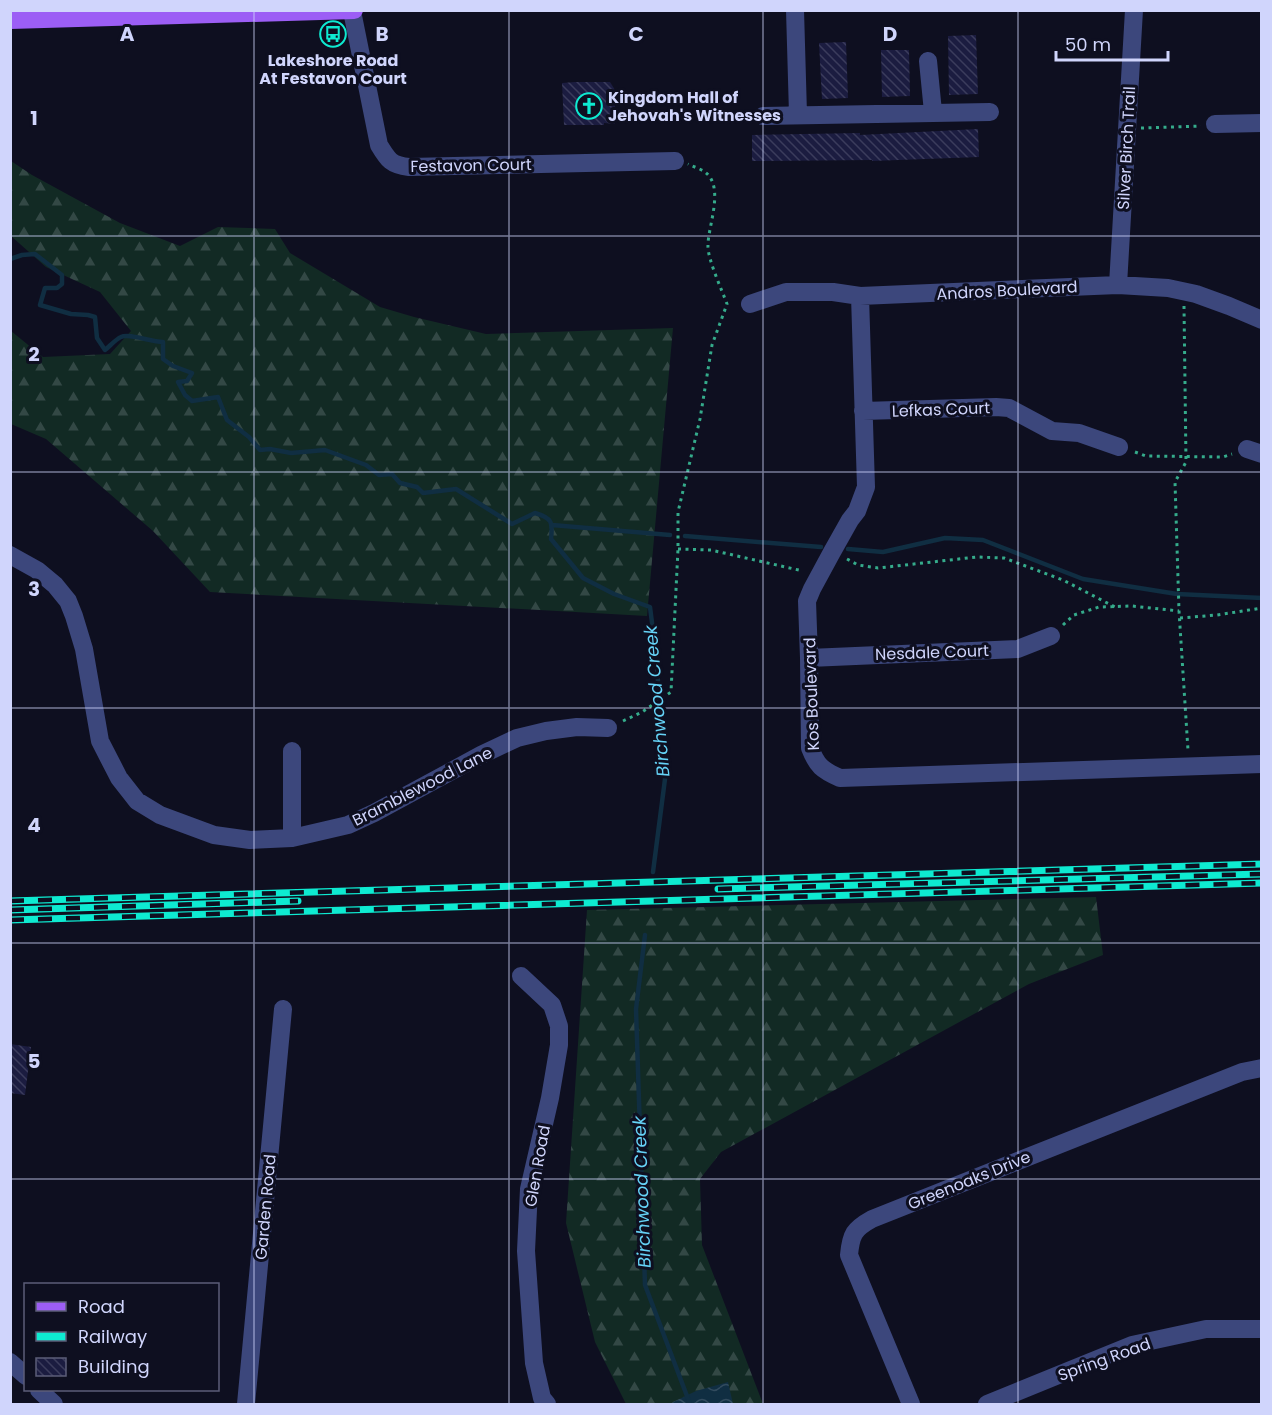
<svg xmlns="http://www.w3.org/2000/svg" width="1272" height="1415" viewBox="0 0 1272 1415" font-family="Poppins,sans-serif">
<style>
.forest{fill:url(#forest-firs)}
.water{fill:url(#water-waves)}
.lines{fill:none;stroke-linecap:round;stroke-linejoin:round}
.stream{stroke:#102e42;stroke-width:4.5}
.building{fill:url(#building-back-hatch)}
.path{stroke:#35ab8b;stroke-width:3;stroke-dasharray:3 4.5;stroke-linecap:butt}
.minor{stroke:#3c477c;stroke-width:18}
.major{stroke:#9c5ef5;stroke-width:18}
.rail-casing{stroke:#0eead1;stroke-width:7}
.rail{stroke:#0e0f20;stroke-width:4.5;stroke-dasharray:14;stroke-linecap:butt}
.grid{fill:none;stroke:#d0d5fc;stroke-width:1.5;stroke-opacity:0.55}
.labels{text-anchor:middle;stroke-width:6;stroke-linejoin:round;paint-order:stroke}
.poi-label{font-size:16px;font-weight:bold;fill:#d0d5fc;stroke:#0e0f20}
.street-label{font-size:16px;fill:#d0d5fc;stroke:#0e0f20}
.water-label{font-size:18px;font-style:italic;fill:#65d2f6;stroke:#0e0f20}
.grid-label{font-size:20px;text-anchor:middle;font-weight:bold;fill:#d0d5fc;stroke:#0e0f20;stroke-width:6;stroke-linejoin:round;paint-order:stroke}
</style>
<defs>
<pattern id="forest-firs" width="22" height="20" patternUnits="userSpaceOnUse" patternTransform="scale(1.5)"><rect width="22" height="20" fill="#122a24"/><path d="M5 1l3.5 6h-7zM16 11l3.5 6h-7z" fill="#334845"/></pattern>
<pattern id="water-waves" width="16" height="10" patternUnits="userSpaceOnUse" patternTransform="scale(1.5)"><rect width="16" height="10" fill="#102e42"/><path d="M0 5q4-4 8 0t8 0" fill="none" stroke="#324b5e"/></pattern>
<pattern id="building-back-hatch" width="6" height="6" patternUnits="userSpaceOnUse" patternTransform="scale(1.5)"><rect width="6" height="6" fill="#1b1c40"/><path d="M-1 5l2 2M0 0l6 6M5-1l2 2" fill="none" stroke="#3b3c5c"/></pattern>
</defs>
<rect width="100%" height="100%" fill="#0e0f20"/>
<path class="forest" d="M11,161L32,175L120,223L180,246L218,227L275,229L290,253L380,307L414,317L486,334L673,328L647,616L210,592L153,531L46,439L11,424V331L43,357L110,354L131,331L100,292L46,267L11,236Z
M1096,897L1103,955L1029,984L721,1152L700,1179L702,1245L763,1404H626L595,1342L566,1223L587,910Z"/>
<path class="water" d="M728,1382L733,1404H671L673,1402L696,1391Z"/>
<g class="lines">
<path class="stream" d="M10,259L22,255L35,254L62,275V284L57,288H45L40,305L71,314L88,315L95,317L97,338L105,350C110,346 116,339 121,337C129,333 151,342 163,342V359L173,366L192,373L187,381L178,382L185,395L192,401L218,397L227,420L249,437L260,450L270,449L291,453L325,450L366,465L379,475L392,474L400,483L417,487L423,493L456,489L512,524L535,513C552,518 553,522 551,539L583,578L614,594L650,607L656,654L665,779L653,872
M552,525L670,535
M685,536L821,547
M848,549L883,552L945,538L983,540L1083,579L1177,594L1262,598
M645,935L636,1009L645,1285L690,1404"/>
</g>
<path class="building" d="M976,35L978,94L949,95L948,36Z
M846,42L848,98L822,99L819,43Z
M881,50H909L910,96L882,97Z
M575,82H610L615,90V124L604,123V125H564L562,83Z
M978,129L979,157L872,161V160L752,161V135L860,133V135Z
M10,1044L31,1047L25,1095L10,1093Z"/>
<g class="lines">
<path class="path" d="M1141,128L1201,126
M1184,306L1186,462L1175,482L1179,611L1188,750
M1135,452L1146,456L1223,457L1232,454
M678,549L711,550L803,571
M847,559L858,565L878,568L977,557L1004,558L1063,580L1115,607
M1180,618L1217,615L1262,608
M1063,625L1074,615L1099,607L1132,606L1179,611
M623,721L642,712L671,692L678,549V512L700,419L712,345L727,304C722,290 707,258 708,245C708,226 725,187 705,172C701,169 694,167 688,164"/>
<path class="minor" d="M795,10L798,114
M352,11L379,145C388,160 391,165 409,167L675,161
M928,61L933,112
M763,116L990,112
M1215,124L1262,123
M1118,285L1134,10
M860,296L866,487L857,511L850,520L832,552L812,589L807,601L809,658L810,748C817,766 822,770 840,778L1262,764
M750,304L786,292H833L860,296L1118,285L1168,288L1196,294L1229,306L1262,320
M863,411L996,407L1009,408L1052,431L1079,433L1119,447
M1247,449L1262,454
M10,555L37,570L55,585L68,601L74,616L84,649L100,741L119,778L137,801L160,815L214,835L250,840L292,838L348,825L374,813L481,755L517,738L546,731L577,727L608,728
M809,658L1018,649L1051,636
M292,751V838
M521,976L552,1005L559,1026V1045L550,1098L529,1189L526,1251L534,1363L542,1398L547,1404
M10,1362L26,1376
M39,1390L54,1404
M246,1404L283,1009
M911,1404L849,1255C851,1234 854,1229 872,1219L1242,1072L1262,1068
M987,1404L1132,1345L1206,1329H1262"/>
<path class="major" d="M10,20L354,10"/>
<g class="rail-casing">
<path id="rail" d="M718,889L1262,874
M10,901L1262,864
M10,910L298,901
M10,920L1262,883"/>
</g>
<use href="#rail" class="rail"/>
</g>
<path class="grid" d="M254,10V1404M509,10V1404M763,10V1404M1018,10V1404M10,236H1262M10,472H1262M10,708H1262M10,943H1262M10,1179H1262"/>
<defs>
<g id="bus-ring" transform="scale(1.35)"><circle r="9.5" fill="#0e0f20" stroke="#0eead1" stroke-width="1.5"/><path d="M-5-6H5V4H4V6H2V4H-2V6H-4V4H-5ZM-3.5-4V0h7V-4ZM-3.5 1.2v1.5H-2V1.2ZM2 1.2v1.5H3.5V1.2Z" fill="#0eead1"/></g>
<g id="church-ring" transform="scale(1.35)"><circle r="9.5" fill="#0e0f20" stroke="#0eead1" stroke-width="1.5"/><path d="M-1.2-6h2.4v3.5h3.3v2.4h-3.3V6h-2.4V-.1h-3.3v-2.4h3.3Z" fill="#0eead1"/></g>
</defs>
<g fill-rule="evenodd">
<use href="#bus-ring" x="333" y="34"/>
<use href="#church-ring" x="589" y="106"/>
</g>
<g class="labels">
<g class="poi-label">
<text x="333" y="66">Lakeshore Road<tspan x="333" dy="18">At Festavon Court</tspan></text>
<text x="608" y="103" text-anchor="start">Kingdom Hall of<tspan x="608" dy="18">Jehovah's Witnesses</tspan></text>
</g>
<g class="street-label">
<text transform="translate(1126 148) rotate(-87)" y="6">Silver Birch Trail</text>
<text transform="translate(471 165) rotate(-1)" y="6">Festavon Court</text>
<text transform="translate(1007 290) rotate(-3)" y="6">Andros Boulevard</text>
<text transform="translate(941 409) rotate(-2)" y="6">Lefkas Court</text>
<text transform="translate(932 652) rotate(-2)" y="6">Nesdale Court</text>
<text transform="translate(811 694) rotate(-92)" y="6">Kos Boulevard</text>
<text transform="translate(422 786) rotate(-27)" y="6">Bramblewood Lane</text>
<text transform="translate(537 1166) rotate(-80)" y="6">Glen Road</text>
<text transform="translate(969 1180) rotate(-22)" y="6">Greenoaks Drive</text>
<text transform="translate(265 1207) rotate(-85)" y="6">Garden Road</text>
<text transform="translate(1104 1359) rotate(-20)" y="6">Spring Road</text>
</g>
<g class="water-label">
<text transform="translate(657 701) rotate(-95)" y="6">Birchwood Creek</text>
<text transform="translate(642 1192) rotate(-92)" y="6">Birchwood Creek</text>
</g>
</g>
<g class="grid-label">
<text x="127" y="41">A</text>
<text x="382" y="41">B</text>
<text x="636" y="41">C</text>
<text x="890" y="41">D</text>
<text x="34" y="125">1</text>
<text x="34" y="361">2</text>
<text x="34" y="596">3</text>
<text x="34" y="832">4</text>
<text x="34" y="1068">5</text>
</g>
<rect width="1272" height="1415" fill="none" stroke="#d0d5fc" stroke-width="24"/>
<rect x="24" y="1283" width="195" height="108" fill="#0e0f20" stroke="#5c5e78" stroke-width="1.5"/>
<rect x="36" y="1302" width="30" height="9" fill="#9c5ef5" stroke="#5c5e78" stroke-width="1.5"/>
<text x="78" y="1313" font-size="18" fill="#d0d5fc">Road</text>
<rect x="36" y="1332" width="30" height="9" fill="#0eead1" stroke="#5c5e78" stroke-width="1.5"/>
<text x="78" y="1343" font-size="18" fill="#d0d5fc">Railway</text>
<rect x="36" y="1358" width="30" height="18" fill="url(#building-back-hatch)" stroke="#5c5e78" stroke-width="1.5"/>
<text x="78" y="1373" font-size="18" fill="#d0d5fc">Building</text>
<path d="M1056 51v9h112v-9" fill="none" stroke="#d0d5fc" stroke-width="3"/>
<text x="1065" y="51" font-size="18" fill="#d0d5fc" stroke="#0e0f20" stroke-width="4.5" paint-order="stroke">50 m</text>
</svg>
